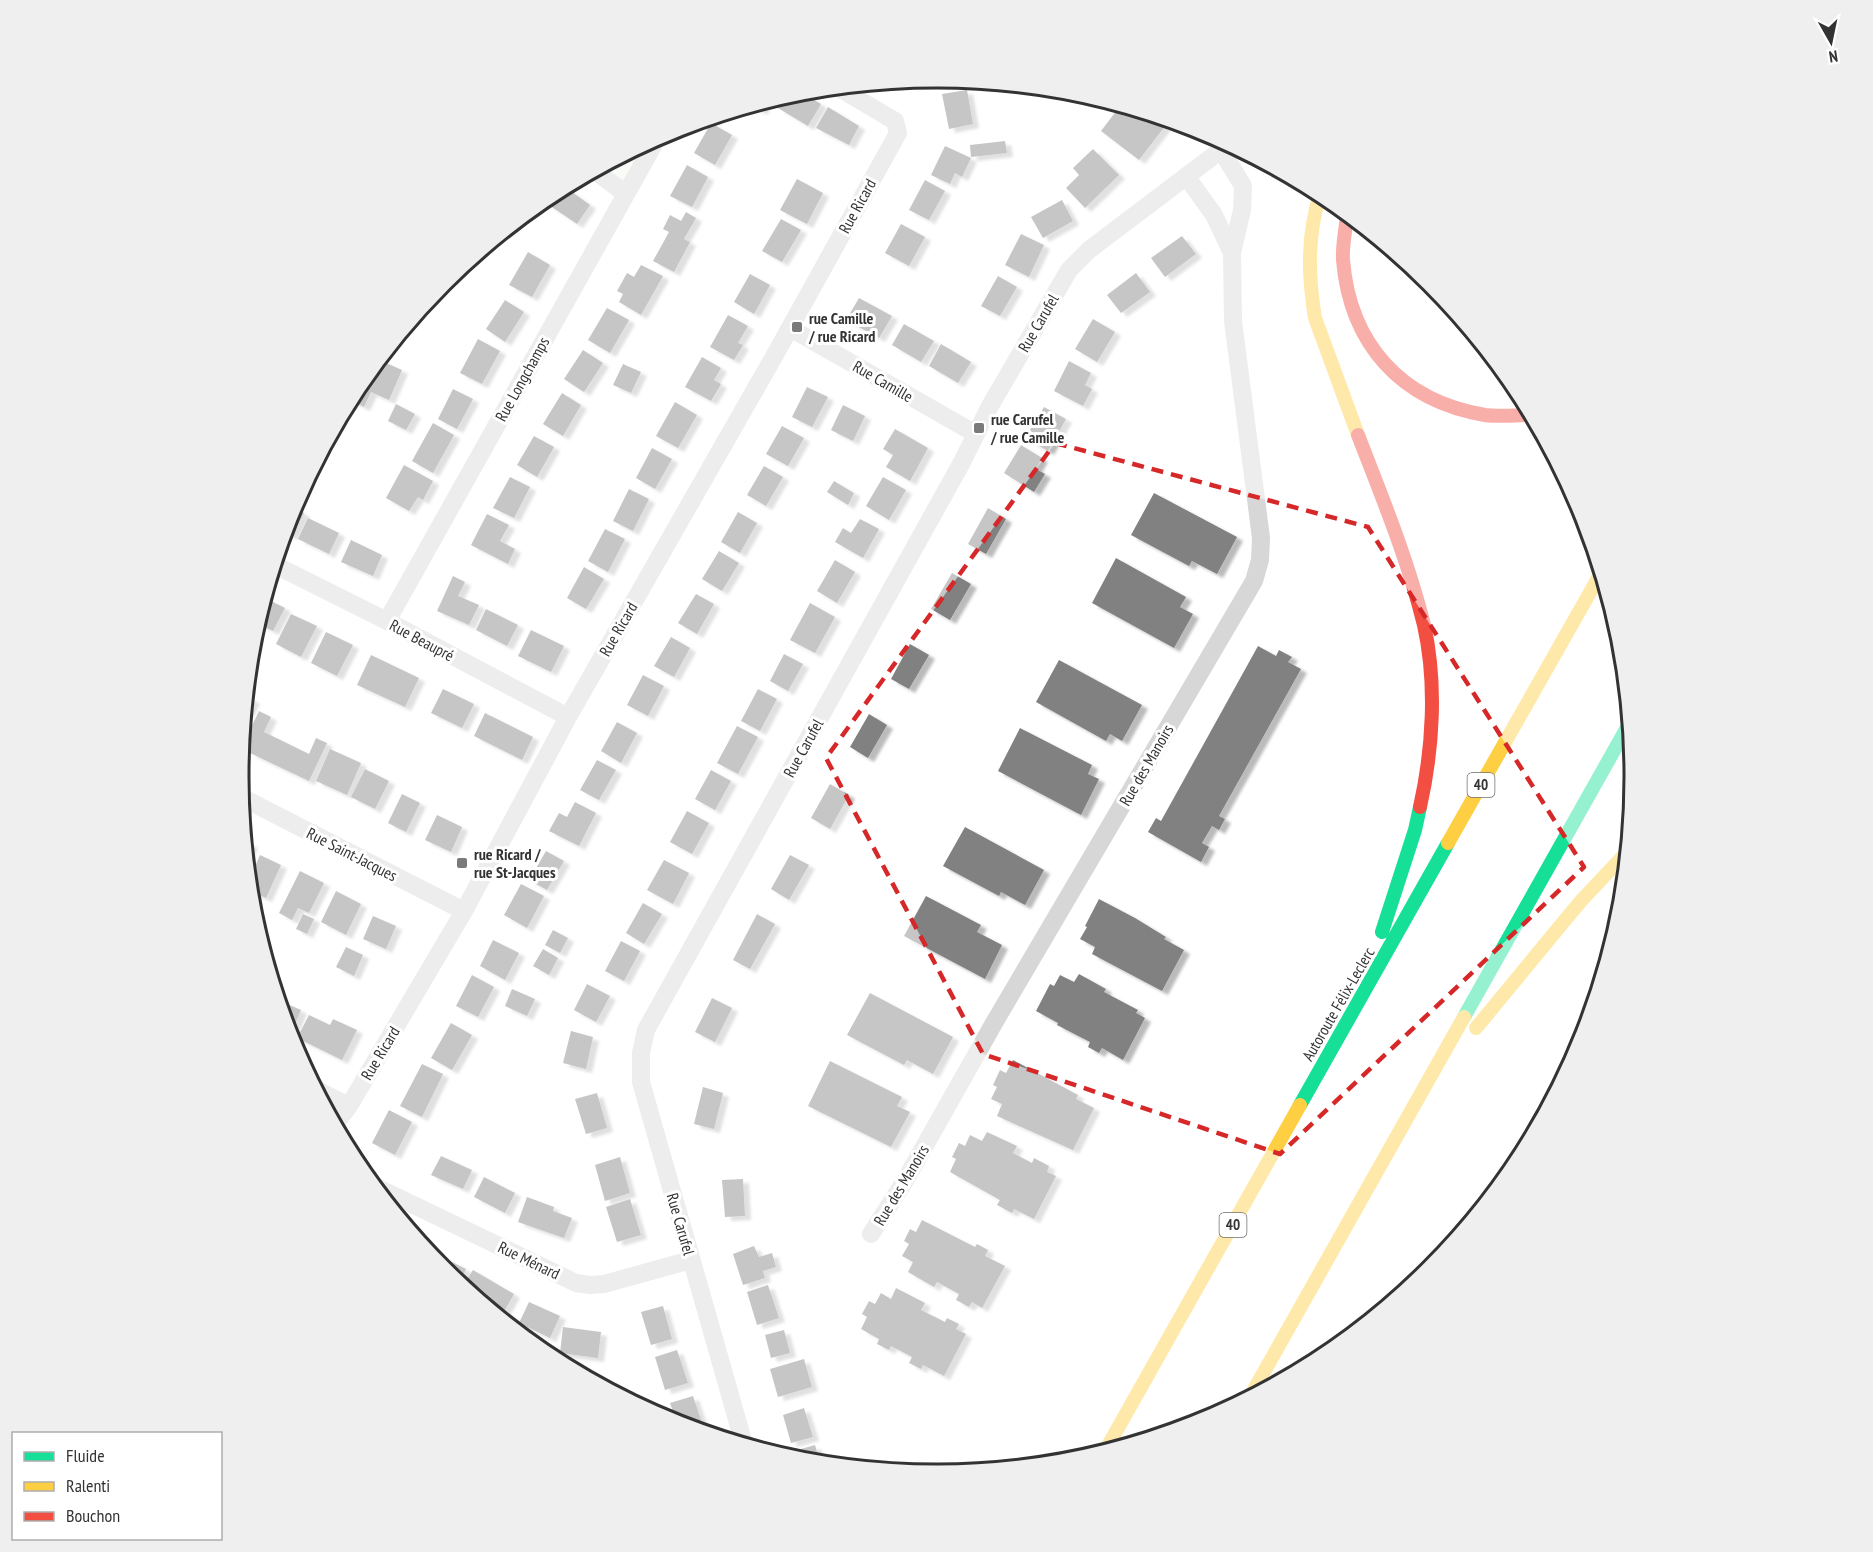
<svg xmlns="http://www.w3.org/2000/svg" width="1873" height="1552" viewBox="0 0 1873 1552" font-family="'PT Sans Narrow',sans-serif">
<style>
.green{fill:#f1f5ed}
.building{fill:#818181;filter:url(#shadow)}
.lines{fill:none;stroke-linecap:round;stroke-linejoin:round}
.street{stroke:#d7d7d7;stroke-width:18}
.fast{stroke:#16e098;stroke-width:14}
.slow{stroke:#ffcf43;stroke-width:14}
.jam{stroke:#f24e42;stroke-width:14}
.marked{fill:none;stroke:#d62828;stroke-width:4.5;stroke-dasharray:12 8;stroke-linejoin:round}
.poi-dot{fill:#7a7a7a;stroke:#fff;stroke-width:2}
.labels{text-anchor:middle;stroke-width:6;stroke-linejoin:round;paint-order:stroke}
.shield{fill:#fff;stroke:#707070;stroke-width:1.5}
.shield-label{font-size:15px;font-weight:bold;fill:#333}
.street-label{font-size:16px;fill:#333;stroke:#fff}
.poi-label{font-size:16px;font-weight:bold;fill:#333;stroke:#fff;text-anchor:start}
.rim{fill:none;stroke:#333;stroke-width:3}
</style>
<defs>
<filter id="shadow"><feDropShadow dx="6" dy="4" stdDeviation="1.5" flood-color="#0004"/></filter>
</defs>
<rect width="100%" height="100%" fill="#fff"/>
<path class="green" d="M658,137L626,194L595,171Z"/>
<path class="building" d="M967,90L973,124L949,129L942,94Z
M800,92L821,104L808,126L778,108L785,96Z
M766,102L761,111L753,106Z
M1120,106L1169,121L1139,160L1101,131Z
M828,107L859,126L849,145L816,128Z
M711,123L732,135L715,165L694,153Z
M1005,141L1007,153L971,157L970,145Z
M945,146L971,158L962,177L955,173L950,184L931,175Z
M1093,149L1119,175L1085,208L1066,188L1079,175L1073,168Z
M687,165L708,177L692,207L670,196Z
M797,179L823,193L807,224L780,210Z
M925,180L945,191L929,220L909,210Z
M565,187L590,205L577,224L543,201Z
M1062,200L1073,221L1043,238L1031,217Z
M686,212L696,218L684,239L690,242L674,272L653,261L669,232L663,229L670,215L681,221Z
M781,219L801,230L782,262L762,251Z
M901,224L925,237L909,266L885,253Z
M1021,234L1044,245L1029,277L1005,265Z
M1182,236L1196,254L1165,277L1151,258Z
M528,252L550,265L532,297L509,285Z
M641,265L663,276L641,315L619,302L623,294L617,291L627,273L634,277Z
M1136,273L1150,292L1121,313L1107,295Z
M750,274L770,285L754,314L734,302Z
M998,276L1017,287L1000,316L981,306Z
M859,298L892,316L879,338L846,320Z
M505,300L524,312L505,342L486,329Z
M607,308L629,320L610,353L588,340Z
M728,315L748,326L738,343L743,345L734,360L710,347Z
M1093,319L1115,332L1097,362L1075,349Z
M904,324L934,341L921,362L892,345Z
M478,339L500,351L482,384L460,373Z
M941,344L971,362L958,383L929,366Z
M583,350L603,363L584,392L564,379Z
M702,357L721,368L714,380L721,384L711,401L685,387Z
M379,360L402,370L389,400L371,392L364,407L350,400L356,388Z
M1069,361L1091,373L1085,385L1092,389L1083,406L1054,391Z
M623,364L641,372L631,393L613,385Z
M807,387L828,397L812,427L792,417Z
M453,389L473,399L457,429L438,419Z
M562,393L581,405L563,436L543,424Z
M675,402L697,415L678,448L656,436Z
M396,404L415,414L406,430L388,421Z
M843,405L865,416L853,441L831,430Z
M1044,407L1066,419L1048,451L1025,438Z
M433,423L454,435L433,473L412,461Z
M782,426L804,438L788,466L766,454Z
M895,429L928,448L910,481L886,467L893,455L883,449Z
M534,436L554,447L537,477L517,465Z
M1021,445L1042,458L1036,469L1045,474L1034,492L1004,473Z
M652,448L672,459L655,489L636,478Z
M404,465L433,481L423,500L418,497L409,511L386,498Z
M764,466L783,477L766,506L747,495Z
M510,477L530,487L514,518L493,508Z
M883,477L906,490L889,520L866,506Z
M834,481L854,493L848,505L827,492Z
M629,489L649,499L633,531L613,521Z
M1154,493L1237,537L1217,574L1192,561L1189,566L1131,535Z
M293,507L304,513L292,536L285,532Z
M988,508L1006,519L986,554L968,544Z
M738,512L757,523L740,553L721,542Z
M487,514L509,525L500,541L515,549L508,564L471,545Z
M308,518L339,533L329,554L298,539Z
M860,519L879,529L863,558L835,542L843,528L851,533Z
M605,529L625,539L608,572L588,561Z
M351,540L382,555L373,576L341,562Z
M719,551L739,563L722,591L702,579Z
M1116,558L1186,597L1180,607L1193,614L1174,648L1092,603Z
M835,560L855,572L837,603L817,591Z
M584,567L604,579L586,609L567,598Z
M952,573L971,584L950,620L931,609Z
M453,576L465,582L458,596L479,605L469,625L437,611Z
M696,594L714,604L697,634L678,623Z
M265,598L285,608L273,631L257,623Z
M810,603L835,617L815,653L790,640Z
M486,609L518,625L507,646L476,630Z
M291,614L317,626L301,657L276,644Z
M531,630L564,646L551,672L518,656Z
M326,632L353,645L337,676L311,663Z
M671,637L690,648L674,677L654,666Z
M910,644L929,655L909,689L891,679Z
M1258,646L1276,656L1279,650L1292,657L1288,662L1301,669L1219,816L1225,819L1219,830L1212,826L1202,843L1209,847L1201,862L1148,832L1156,818L1161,821Z
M784,654L803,664L788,691L770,681Z
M371,655L419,678L405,707L357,685Z
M1059,660L1142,705L1122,741L1110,734L1106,741L1036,702Z
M643,675L664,686L648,716L627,705Z
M443,689L474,704L462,728L431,713Z
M758,689L777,699L760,731L741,721Z
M246,696L254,700L244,720Z
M259,711L271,717L264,732L309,754L316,738L327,743L309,781L250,753L251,750L242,746Z
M485,713L533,737L522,760L474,736Z
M869,714L887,725L868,758L850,747Z
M617,722L637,733L621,763L601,751Z
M737,726L758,737L738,774L717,763Z
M1020,728L1092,765L1088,774L1099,779L1081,815L998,771Z
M330,749L361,763L347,795L316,781Z
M597,760L616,770L599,800L580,790Z
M365,769L389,781L375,809L351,797Z
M711,770L731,781L715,810L695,799Z
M830,784L849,795L830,829L811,818Z
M402,794L420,803L406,832L388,823Z
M575,802L596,813L579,846L549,831L559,813L567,817Z
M687,811L709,823L692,854L670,842Z
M437,815L462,827L451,852L425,840Z
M965,827L1044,870L1025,905L1001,892L999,896L943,866Z
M245,841L252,844L246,857Z
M546,851L564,861L547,890L529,880Z
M260,855L281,865L266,898L250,891L249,880Z
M790,855L809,865L789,900L771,889Z
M664,860L689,873L673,904L647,890Z
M300,871L324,883L309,913L298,908L292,920L279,913Z
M521,884L544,896L527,928L504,915Z
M336,891L361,904L346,935L321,922Z
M926,896L981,925L977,932L1002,945L985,979L904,936Z
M1099,899L1135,918L1166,937L1164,939L1184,950L1162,991L1092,954L1095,947L1080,939L1087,927L1085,926Z
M643,903L662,914L644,944L626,933Z
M303,914L314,919L307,934L296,929Z
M757,914L775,924L750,969L733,960Z
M373,916L396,926L386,949L363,939Z
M553,930L568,938L560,953L545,945Z
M493,940L519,953L505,980L480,966Z
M621,941L640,951L624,981L605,971Z
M346,947L363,955L354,976L336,967Z
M543,949L558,958L549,975L533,966Z
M1079,974L1106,989L1104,992L1138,1010L1136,1013L1145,1018L1123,1060L1102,1048L1099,1053L1088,1047L1090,1042L1057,1025L1058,1023L1036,1011L1050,984L1054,986L1060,975L1074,982Z
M472,975L494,987L478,1017L456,1006Z
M587,984L610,996L596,1022L574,1010Z
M512,989L535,999L527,1016L505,1006Z
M870,993L953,1037L933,1074L907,1060L904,1065L847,1035Z
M712,998L732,1008L715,1042L695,1032Z
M278,1000L301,1010L292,1031L287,1029Z
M309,1015L330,1025L333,1019L357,1030L342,1060L297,1038Z
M451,1023L472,1035L452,1070L431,1058Z
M571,1031L593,1037L586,1069L563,1063Z
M1013,1060L1078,1095L1076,1099L1094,1108L1073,1150L997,1116L1002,1104L991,1099L997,1087L993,1085L1000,1070L1006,1073Z
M830,1061L902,1097L897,1106L910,1112L891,1147L808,1106Z
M422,1064L443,1074L422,1117L400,1106Z
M703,1087L723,1093L714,1129L694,1124Z
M597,1093L607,1128L586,1134L575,1099Z
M389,1110L412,1122L395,1155L372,1143Z
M987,1132L1017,1146L1013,1153L1032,1163L1034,1158L1049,1166L1047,1172L1056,1176L1034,1219L1014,1209L1012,1213L997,1205L1000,1200L950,1172L956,1159L952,1157L959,1143L965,1146L970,1135L982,1141Z
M441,1156L472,1170L463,1189L431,1175Z
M620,1157L630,1193L605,1201L595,1165Z
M484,1177L515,1193L505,1213L474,1197Z
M743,1179L745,1216L725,1217L722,1180Z
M527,1197L554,1207L553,1211L572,1218L564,1238L518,1222Z
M630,1199L641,1235L617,1242L606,1207Z
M922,1220L975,1247L977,1244L988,1250L985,1256L1005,1266L982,1308L972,1302L969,1307L956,1300L959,1294L937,1282L934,1287L908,1272L913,1262L902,1256L909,1244L904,1241L910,1229L916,1232Z
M754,1246L759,1257L772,1253L776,1267L763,1271L765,1278L743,1285L733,1254Z
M432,1252L466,1269L459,1283L443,1269L431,1255Z
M473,1270L514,1294L501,1317L463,1286Z
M768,1285L779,1318L757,1325L747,1292Z
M896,1288L925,1303L921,1310L945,1322L947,1318L959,1324L956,1329L966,1334L944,1376L923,1365L921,1369L909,1363L912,1357L891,1346L889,1350L877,1344L879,1339L861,1329L867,1317L862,1314L869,1301L875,1304L881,1293L891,1299Z
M529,1302L560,1316L550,1338L519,1323Z
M663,1306L672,1339L651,1345L641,1312Z
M563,1327L601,1332L598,1358L560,1353Z
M784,1330L790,1353L771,1358L765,1335Z
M677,1350L688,1383L665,1390L655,1357Z
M804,1359L812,1387L778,1397L770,1369Z
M693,1396L705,1432L677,1423L670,1403Z
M804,1408L813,1437L791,1443L783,1415Z
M815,1445L820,1462L796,1459L794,1451Z"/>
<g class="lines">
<path class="street" d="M595,171L626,194
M1186,176L1214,215L1232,253
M790,328L976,434
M275,565L387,621L568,717
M387,621L658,137
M241,797L464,911
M317,1090L349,1106
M335,1124L349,1106L464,911L568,717L776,353L898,133L895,121L839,88
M374,1186L576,1283L590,1285L604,1284L691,1260
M871,1234L906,1179L994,1023L1254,581L1260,560L1261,538L1233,321L1232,253L1242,210L1243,186L1221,150
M744,1444L641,1082V1053L646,1030L961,464L990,406L1069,270L1089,250L1229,144"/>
<path class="fast" d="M1382,932L1415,830L1420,807
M1464,1017L1629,724
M1300,1105L1448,843"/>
<path class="slow" d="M1320,194C1307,236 1308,275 1315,318L1358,435
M1448,843L1601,573
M1476,1028L1580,902L1627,852
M1251,1395L1464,1017
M1105,1451L1300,1105"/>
<path class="jam" d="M1347,214C1346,229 1342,245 1343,260C1350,344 1401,401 1485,415C1500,417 1516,415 1531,415
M1358,435C1382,497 1408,560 1424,625C1437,683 1433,749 1420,807"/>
</g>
<path d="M0 0H1873V1552H0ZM1055,443L1368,527L1584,867L1280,1154L983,1054L826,758Z" fill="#fff" fill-opacity=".55" fill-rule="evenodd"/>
<path class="marked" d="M1055,443L1368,527L1584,867L1280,1154L983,1054L826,758Z"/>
<g class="poi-dot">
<rect x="791" y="321" width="12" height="12" rx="3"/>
<rect x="973" y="422" width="12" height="12" rx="3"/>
<rect x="456" y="857" width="12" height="12" rx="3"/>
</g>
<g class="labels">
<g class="shield">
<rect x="1467.5" y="773" width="27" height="24" rx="4.5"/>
<rect x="1219.5" y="1213" width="27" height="24" rx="4.5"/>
</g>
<g class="shield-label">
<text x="1481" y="790">40</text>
<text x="1233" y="1230">40</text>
</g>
<g class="street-label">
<text transform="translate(857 206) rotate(-61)" y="6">Rue Ricard</text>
<text transform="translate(1038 323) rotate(-60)" y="6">Rue Carufel</text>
<text transform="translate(522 379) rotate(-61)" y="6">Rue Longchamps</text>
<text transform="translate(883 381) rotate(30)" y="6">Rue Camille</text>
<text transform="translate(618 629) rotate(-60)" y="6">Rue Ricard</text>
<text transform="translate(422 640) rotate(28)" y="6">Rue Beaupré</text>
<text transform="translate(803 748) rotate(-61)" y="6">Rue Carufel</text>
<text transform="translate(1146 765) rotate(-60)" y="6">Rue des Manoirs</text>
<text transform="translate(352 854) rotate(27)" y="6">Rue Saint-Jacques</text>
<text transform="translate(1338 1004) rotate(-60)" y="6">Autoroute Félix-Leclerc</text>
<text transform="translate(380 1053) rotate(-59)" y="6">Rue Ricard</text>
<text transform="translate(901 1185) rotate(-59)" y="6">Rue des Manoirs</text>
<text transform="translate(681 1224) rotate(74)" y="6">Rue Carufel</text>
<text transform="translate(529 1260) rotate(26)" y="6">Rue Ménard</text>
</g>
<g class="poi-label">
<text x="809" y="324">rue Camille<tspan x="809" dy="18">/ rue Ricard</tspan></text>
<text x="991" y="425">rue Carufel<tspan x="991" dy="18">/ rue Camille</tspan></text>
<text x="474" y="860">rue Ricard /<tspan x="474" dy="18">rue St-Jacques</tspan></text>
</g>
</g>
<path d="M0 0H1873V1552H0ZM936 88H937A687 687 0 0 1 1624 775V777A687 687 0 0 1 937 1464H936A687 687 0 0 1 249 777V775A687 687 0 0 1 936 88Z" fill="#efefef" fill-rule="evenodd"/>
<path class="rim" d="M936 88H937A687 687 0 0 1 1624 775V777A687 687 0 0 1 937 1464H936A687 687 0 0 1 249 777V775A687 687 0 0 1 936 88Z"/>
<rect x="12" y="1432" width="210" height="108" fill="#ffffff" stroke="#adadad" stroke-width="1.5"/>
<rect x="24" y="1452" width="30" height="9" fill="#16e098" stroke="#adadad" stroke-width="1.5"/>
<text x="66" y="1462" font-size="18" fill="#333333">Fluide</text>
<rect x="24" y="1482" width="30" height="9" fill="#ffcf43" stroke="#adadad" stroke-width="1.5"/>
<text x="66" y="1492" font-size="18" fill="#333333">Ralenti</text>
<rect x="24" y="1512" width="30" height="9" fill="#f24e42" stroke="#adadad" stroke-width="1.5"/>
<text x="66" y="1522" font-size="18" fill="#333333">Bouchon</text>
<g transform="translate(1831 42) rotate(171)" stroke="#ffffff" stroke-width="4.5" paint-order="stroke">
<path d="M0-4.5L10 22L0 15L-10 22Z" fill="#333333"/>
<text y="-9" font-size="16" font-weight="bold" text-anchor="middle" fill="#333333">N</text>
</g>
</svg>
